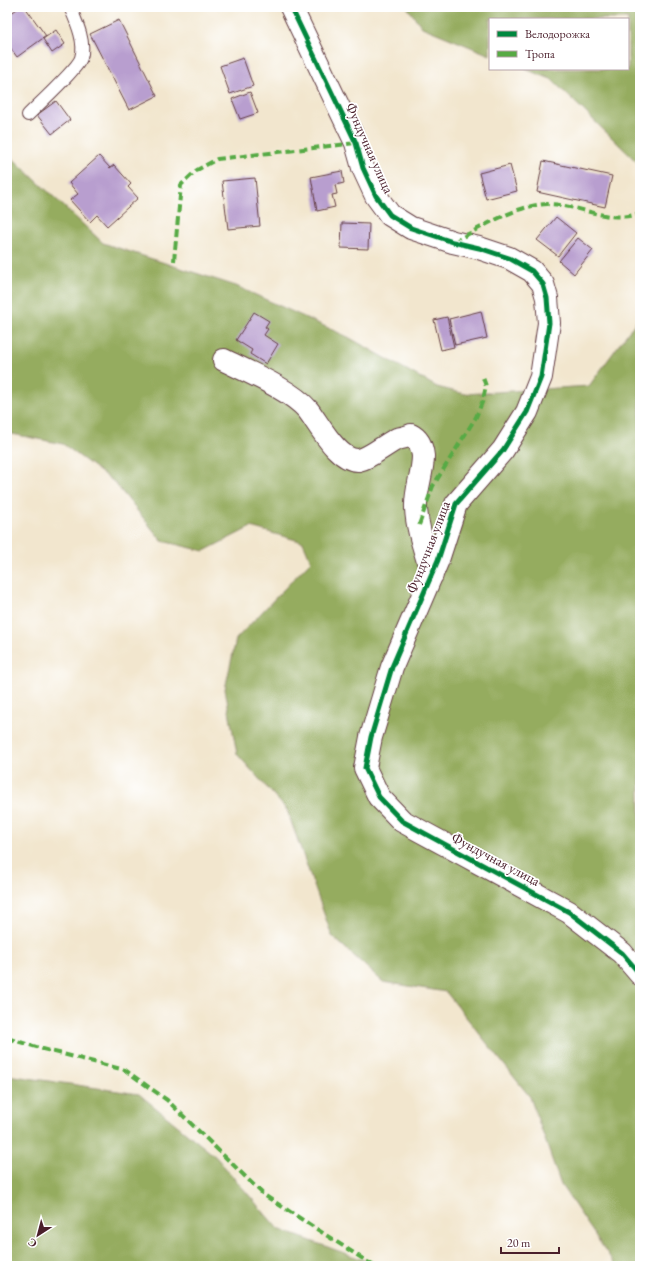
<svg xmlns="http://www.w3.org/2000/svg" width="647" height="1273" viewBox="0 0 647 1273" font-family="'EB Garamond',serif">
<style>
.forest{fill:#95ac5e;stroke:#706644}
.building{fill:#b89ecf}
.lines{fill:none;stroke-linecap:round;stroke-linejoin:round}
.lane-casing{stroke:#633d43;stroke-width:14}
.street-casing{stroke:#633d43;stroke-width:24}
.lane{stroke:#fff;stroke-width:12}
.street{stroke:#fff;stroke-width:22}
.quiet{stroke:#57aa44;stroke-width:4;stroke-dasharray:8 4;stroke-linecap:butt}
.cycleway-casing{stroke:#fff;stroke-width:8}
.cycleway{stroke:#00873e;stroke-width:5}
.labels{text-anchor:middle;stroke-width:3.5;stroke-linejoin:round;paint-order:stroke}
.street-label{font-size:14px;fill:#4a1f2b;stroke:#fff}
</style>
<rect width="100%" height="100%" fill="#fff"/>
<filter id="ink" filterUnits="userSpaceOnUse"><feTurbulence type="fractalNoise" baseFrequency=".025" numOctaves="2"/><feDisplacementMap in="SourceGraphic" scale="8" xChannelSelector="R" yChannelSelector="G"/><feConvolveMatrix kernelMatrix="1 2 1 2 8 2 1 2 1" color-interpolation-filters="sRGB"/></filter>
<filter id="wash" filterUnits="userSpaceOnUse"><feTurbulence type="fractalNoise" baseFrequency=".012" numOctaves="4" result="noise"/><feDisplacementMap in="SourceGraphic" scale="16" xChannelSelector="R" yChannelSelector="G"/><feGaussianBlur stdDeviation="0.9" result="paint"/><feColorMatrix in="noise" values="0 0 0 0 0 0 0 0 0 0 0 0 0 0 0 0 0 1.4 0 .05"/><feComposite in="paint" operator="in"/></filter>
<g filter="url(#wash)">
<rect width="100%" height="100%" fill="#f2e6ce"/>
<path class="forest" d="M407,7H640V165L551,79L525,69H628V19H490V55L422,27Z
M7,153L103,243L236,286L348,337L437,387L465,394L589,386L640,316V1266H616L561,1185L530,1097L446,992L383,982L332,936L287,810L237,754L225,689L236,639L311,561L303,542L251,527L204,551L162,541L114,482L63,444L7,433Z
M7,1075L139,1094L216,1157L278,1229L380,1266H7Z"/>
<g id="blocks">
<path class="building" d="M20,7H25L46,36L17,57L7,43V16Z
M119,20L157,96L129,110L90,34Z
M56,30L65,44L52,53L43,39Z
M243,58L253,86L230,94L220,66Z
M250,92L258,113L240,119L232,99Z
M56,101L70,120L52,134L37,115Z
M99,156L110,168L114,165L131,184L128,187L138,198L107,226L97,215L90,222L70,200L78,194L69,183Z
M543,161L612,176L605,207L537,192Z
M510,165L517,191L486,199L479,173Z
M342,171L344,183L335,185L337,194L332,195L335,207L317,211L311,177Z
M255,178L260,226L228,229L222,181Z
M556,217L576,233L558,256L537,240Z
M342,223L369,224L368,249L341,248Z
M578,238L593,250L574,274L559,261Z
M481,311L487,338L455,345L449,319Z
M254,312L269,321L265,327L268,329L264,335L278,344L266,364L250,354L252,350L236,340Z
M447,317L454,347L441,350L434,320Z"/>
</g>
</g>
<g filter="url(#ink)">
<use href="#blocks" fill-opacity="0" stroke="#633d43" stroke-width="1"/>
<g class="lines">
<g class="lane-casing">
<path id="lane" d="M28,115C38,105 78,68 81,58C86,42 76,21 70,7"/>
</g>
<g class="street-casing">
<path id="street" d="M291,7L356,143L363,168L376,196L390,215L411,228L453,242L479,248L509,258L532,271L543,284L547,298L549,323L541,377L527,412L503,450L456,504L438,560L392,667L371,737L365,768L379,797L402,821L569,912L622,953L640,974
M224,360C248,372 291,390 308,410C319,424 338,462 359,460C370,458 386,444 397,439C401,438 407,437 411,435C419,439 422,447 423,456C423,473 415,491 416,508C417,531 426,553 432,575"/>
</g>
<use href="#lane" class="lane"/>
<use href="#street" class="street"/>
<path class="quiet" d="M453,242C479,229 508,210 537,205C571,199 606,226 640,213
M174,261L181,185L197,170L217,159L356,143
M419,525L433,486L476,417L483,400L486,386L482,375
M7,1038L43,1049L125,1070L167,1100L264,1195L374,1266"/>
<g class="cycleway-casing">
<path id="cycleway" d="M291,7L356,143L363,168L376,196L390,215L411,228L453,242L479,248L509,258L532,271L543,284L547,298L549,323L541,377L527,412L503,450L456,504L438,560L392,667L371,737L365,768L379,797L402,821L569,912L622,953L640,974"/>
</g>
<use href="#cycleway" class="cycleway"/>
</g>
</g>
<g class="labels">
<g class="street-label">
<text transform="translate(370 148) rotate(66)" y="5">Фундучная улица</text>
<text transform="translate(428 547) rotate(-69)" y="5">Фундучная улица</text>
<text transform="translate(496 859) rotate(28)" y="5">Фундучная улица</text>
</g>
</g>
<rect width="647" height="1273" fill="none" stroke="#fff" stroke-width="24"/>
<rect x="489" y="18" width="140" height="52" fill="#ffffff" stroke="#b7a5aa"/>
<rect x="497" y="31" width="20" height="6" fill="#00873e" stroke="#b7a5aa"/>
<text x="525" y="38" font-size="12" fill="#4a1f2b">Велодорожка</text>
<rect x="497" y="51" width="20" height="6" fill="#57aa44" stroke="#b7a5aa"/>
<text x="525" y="58" font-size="12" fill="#4a1f2b">Тропа</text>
<g transform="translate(38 1235) rotate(216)" stroke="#ffffff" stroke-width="3" paint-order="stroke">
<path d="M0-3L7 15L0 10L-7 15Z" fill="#4a1f2b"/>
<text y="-6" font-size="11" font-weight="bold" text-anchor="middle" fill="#4a1f2b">С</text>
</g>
<path d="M501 1247v6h58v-6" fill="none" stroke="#4a1f2b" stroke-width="2"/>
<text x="507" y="1247" font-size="12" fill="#4a1f2b" stroke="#ffffff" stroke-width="3" paint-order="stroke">20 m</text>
</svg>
